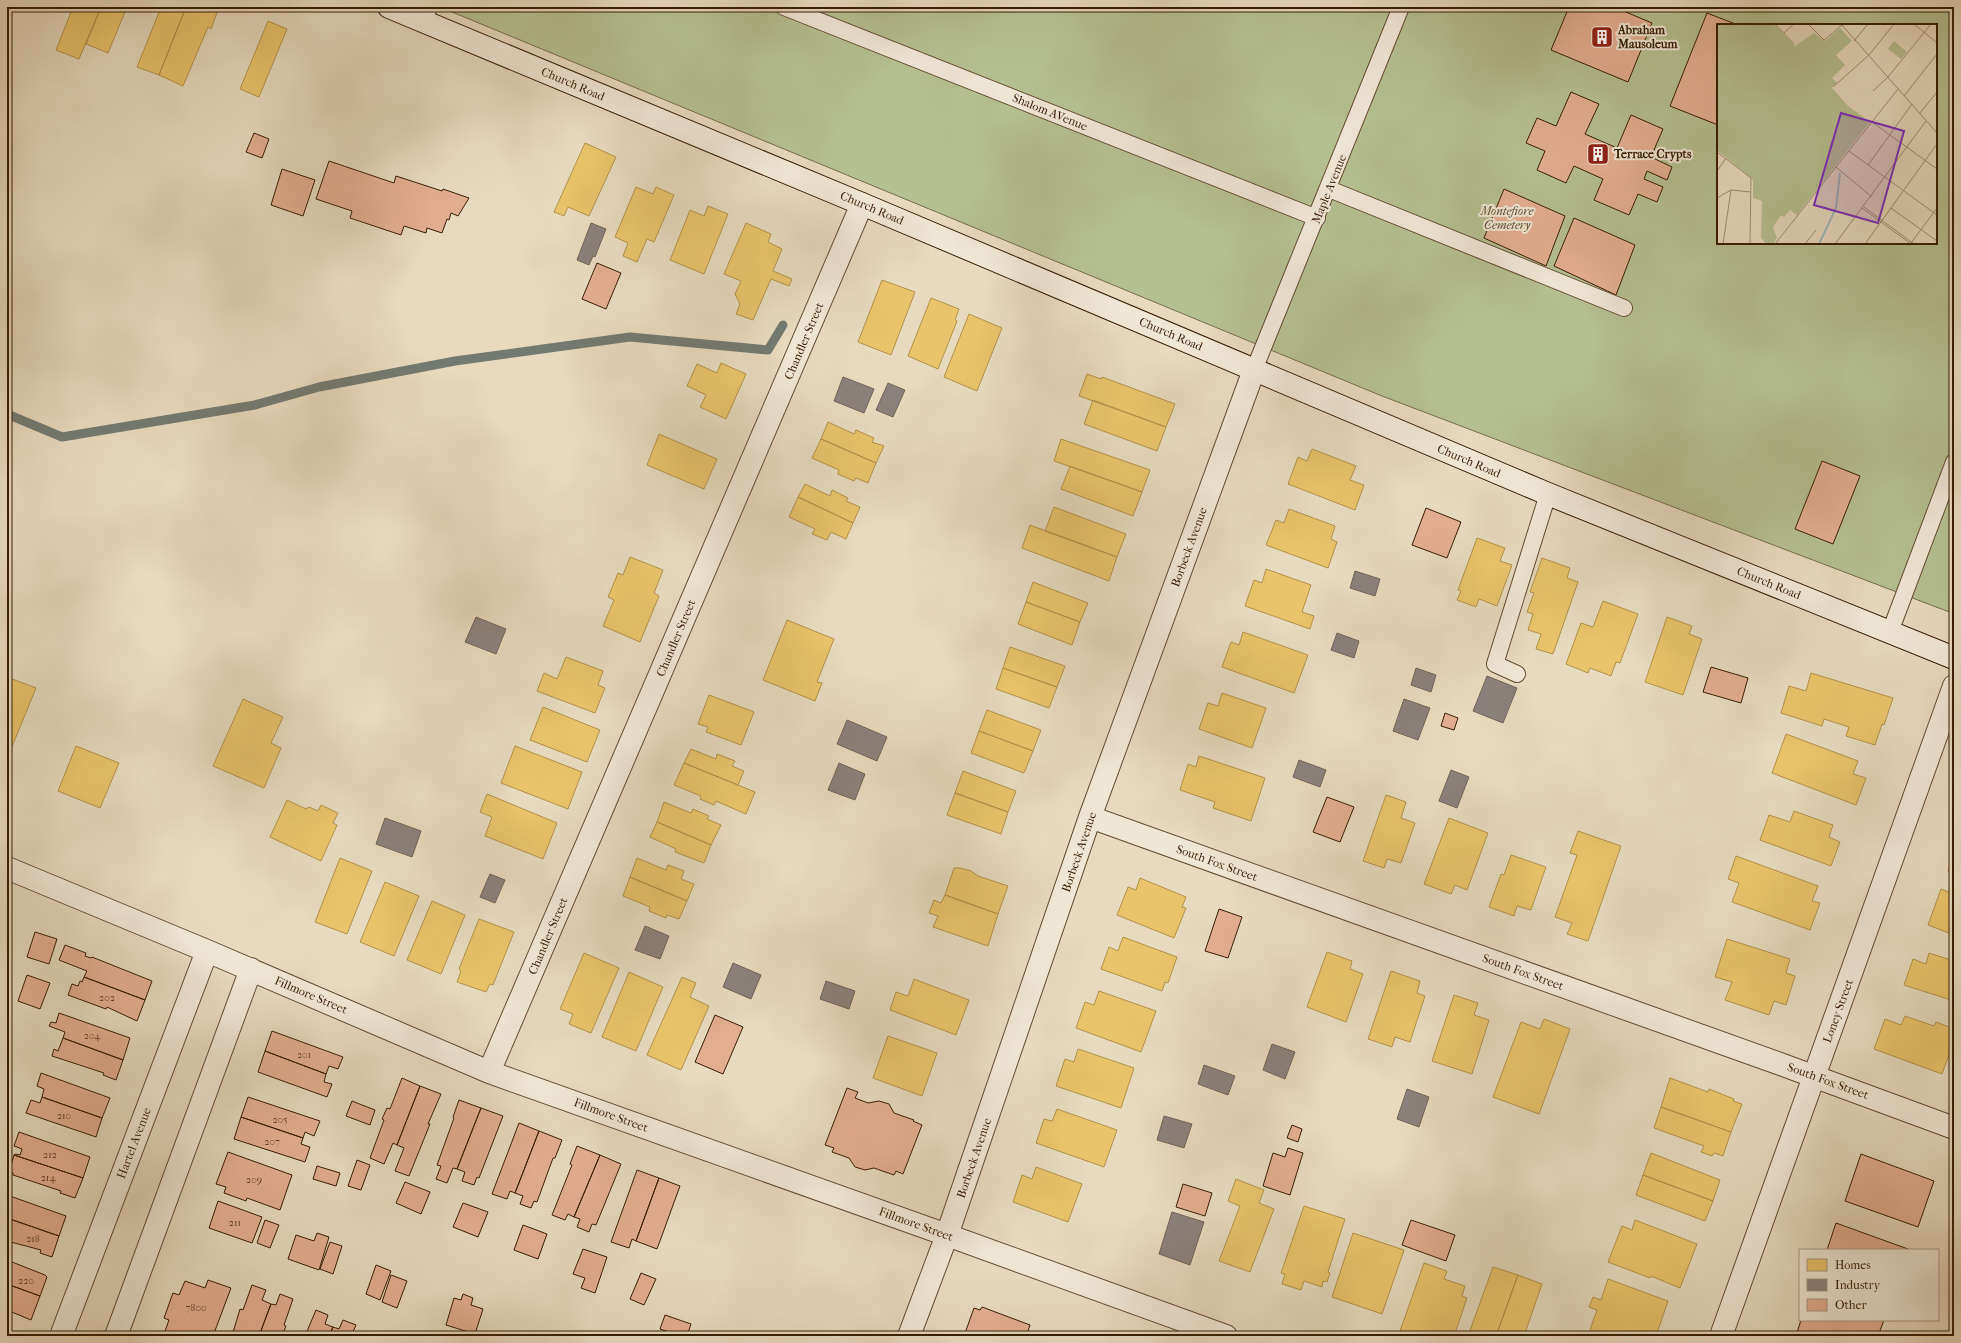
<svg xmlns="http://www.w3.org/2000/svg" width="1961" height="1343" viewBox="0 0 1961 1343" font-family="'IM FELL French Canon',serif">
<style>
.green{fill:#b5c091;stroke:#766e4a;fill-rule:evenodd}
.homes{fill:#e9c46a;stroke:#b4924b}
.industry{fill:#8a817c;stroke:#716357}
.lines{fill:none;stroke-linecap:round;stroke-linejoin:round}
.stream{stroke:#737a72;stroke-width:9}
.building{fill:#e3ae90;stroke:#371d02}
.lane-casing{stroke:#634c31;stroke-width:18}
.street-casing{stroke:#634c31;stroke-width:24}
.secondary-casing{stroke:#371d02;stroke-width:24}
.lane{stroke:#efe7d5;stroke-width:16}
.street{stroke:#efe7d5;stroke-width:22}
.secondary{stroke:#efe7d5;stroke-width:22}
.labels{text-anchor:middle;stroke-width:4;stroke-linejoin:round;paint-order:stroke}
.number-label{font-size:10px;fill:#624126}
.poi-label{font-size:12px;font-weight:bold;fill:#371d02;stroke:#efe7d5;text-anchor:start}
.street-label{font-size:12px;fill:#371d02;stroke:#efe7d5}
.park-label{font-size:12px;font-style:italic;fill:#5d4e2d;stroke:#efe7d5}
.inset-river{fill:none;stroke:#9bb8bc;stroke-width:2}
.inset-road{fill:none;stroke:#a18e73;stroke-width:1}
.view{fill:#7b2cbf;fill-opacity:0.15;stroke:#7b2cbf;stroke-width:2}
.inset-edge{fill:none;stroke:#371d02;stroke-width:2}
</style>
<rect width="100%" height="100%" fill="#e7dabe"/>
<filter id="stains"><feTurbulence type="fractalNoise" baseFrequency=".005" numOctaves="4"/><feColorMatrix values="0 0 0 0 .2 0 0 0 0 .09 0 0 0 0 .02 0 0 0 .5 -.17"/></filter>
<radialGradient id="worn" r=".72"><stop offset=".6" stop-color="#630" stop-opacity="0"/><stop offset="1" stop-color="#630" stop-opacity=".3"/></radialGradient>
<path class="green" d="M440,7H1954V606L1952,613L1382,396ZM1718,25H1936V243H1718Z"/>
<path class="homes" d="M73,7H101L79,59L56,50Z
M101,7H127L108,53L86,44Z
M157,7H186L159,75L137,67L160,10Z
M186,7H219L211,29L208,27L183,86L159,75Z
M268,21L287,29L259,97L240,89Z
M585,143L616,157L589,216L568,207L564,216L554,212Z
M636,187L653,194L656,187L674,195L654,242L647,239L637,262L623,256L628,243L615,237Z
M708,206L728,214L704,274L670,260L690,210L704,216Z
M746,223L771,234L768,242L782,249L773,271L792,279L789,286L771,279L753,320L736,314L740,304L735,294L741,281L724,274Z
M882,280L915,292L891,355L858,342Z
M931,298L959,309L955,320L957,321L938,369L908,356Z
M969,314L1002,328L977,391L944,377Z
M721,363L746,374L726,419L700,407L706,395L687,386L697,364L717,373Z
M1087,374L1101,379L1102,377L1175,404L1166,427L1079,396Z
M1093,400L1166,427L1157,451L1084,424Z
M828,422L854,434L856,430L874,438L872,442L884,446L876,463L821,439Z
M659,434L717,459L704,489L647,465Z
M821,439L876,463L868,483L856,478L854,481L838,474L839,470L812,458Z
M1061,439L1150,470L1142,492L1054,461Z
M1312,449L1356,466L1350,480L1364,485L1355,510L1288,484L1298,457L1307,461Z
M1070,466L1142,492L1133,516L1061,489Z
M805,484L830,496L832,490L848,498L846,501L860,507L853,523L798,497Z
M798,497L853,523L846,539L831,532L827,540L812,534L815,529L789,517Z
M1054,507L1126,534L1117,557L1045,531Z
M1289,509L1335,526L1331,539L1337,542L1328,568L1266,545L1276,520L1284,523Z
M1030,525L1117,557L1109,581L1022,548Z
M1477,538L1505,548L1500,561L1512,565L1497,606L1479,599L1476,607L1457,600L1461,591L1458,590Z
M630,557L663,570L654,593L659,596L640,642L603,626L614,600L608,597L618,573L623,575Z
M1542,558L1570,568L1567,578L1578,582L1553,654L1536,649L1541,634L1528,630L1533,614L1527,612L1534,593L1530,592Z
M1266,569L1311,585L1302,612L1314,616L1310,629L1245,606L1254,580L1262,583Z
M1033,582L1088,603L1080,622L1026,602Z
M1603,601L1638,614L1620,663L1616,662L1611,676L1590,668L1588,673L1566,664L1581,623L1593,627Z
M1026,602L1080,622L1072,645L1018,624Z
M1667,617L1692,626L1689,634L1702,639L1683,695L1645,682Z
M787,620L834,639L817,682L822,683L815,701L763,680Z
M1243,632L1308,655L1294,693L1222,667L1231,642L1239,645Z
M1010,647L1065,666L1057,687L1003,668Z
M566,657L603,671L598,685L605,688L595,713L537,691L544,673L557,679Z
M1003,668L1057,687L1049,708L996,689Z
M1811,673L1893,698L1884,725L1882,724L1875,745L1846,736L1849,727L1824,719L1822,726L1781,713L1789,686L1806,691Z
M7,677L36,688L7,759Z
M1222,693L1266,708L1252,748L1199,729L1208,703L1218,706Z
M709,695L754,712L741,745L706,732L708,727L698,724Z
M243,699L283,717L271,743L281,748L264,788L213,766Z
M543,707L600,730L587,762L530,740Z
M987,710L1041,730L1033,751L979,731Z
M979,731L1033,751L1024,773L971,753Z
M1786,734L1858,761L1853,774L1866,778L1856,805L1772,773Z
M76,746L119,763L100,808L58,791Z
M515,746L582,772L568,809L501,783Z
M691,749L716,759L717,754L735,761L732,766L744,771L738,785L684,763Z
M1199,756L1265,778L1251,821L1213,808L1215,802L1180,790L1188,764L1196,767Z
M684,763L755,792L746,814L716,801L714,805L700,799L701,796L674,785Z
M963,771L1016,791L1008,812L955,793Z
M955,793L1008,812L1001,834L947,815Z
M487,794L557,823L543,859L485,836L492,817L480,812Z
M1386,795L1406,802L1401,818L1415,823L1401,863L1387,859L1384,868L1363,861Z
M287,800L306,809L309,807L318,811L321,805L338,813L333,823L337,825L321,861L270,837Z
M664,802L691,813L693,809L709,816L707,819L721,825L711,845L657,822Z
M1794,811L1833,825L1829,837L1840,842L1831,866L1760,840L1769,815L1790,822Z
M1449,818L1488,833L1467,890L1455,885L1451,894L1424,884Z
M657,822L711,845L704,863L675,852L676,849L650,837Z
M1578,831L1621,846L1588,941L1567,934L1572,923L1555,917L1577,855L1570,853Z
M1511,855L1546,867L1531,910L1517,906L1514,916L1489,907L1501,874L1504,875Z
M1736,856L1818,886L1812,901L1820,903L1810,930L1732,902L1739,883L1728,879Z
M1954,856V873L1948,871Z
M340,858L372,871L347,934L315,922Z
M637,858L666,870L668,865L684,871L681,879L694,884L687,901L630,877Z
M954,868H960L971,871L978,876L1008,886L998,914L945,895Z
M630,877L687,901L679,919L667,915L666,918L649,911L650,907L623,896Z
M1140,878L1186,897L1182,907L1186,908L1174,938L1117,915L1128,887L1136,890Z
M385,882L419,896L394,956L360,942Z
M1941,889L1954,894V935L1928,925Z
M945,895L998,914L988,946L933,927L938,916L929,913L934,900L941,903Z
M432,901L465,915L441,974L407,960Z
M479,919L514,932L493,985L490,984L486,992L457,982L461,971L459,969Z
M1123,937L1177,957L1168,983L1165,982L1162,991L1101,969L1109,947L1118,951Z
M1727,939L1790,959L1786,973L1795,976L1786,1005L1774,1001L1769,1015L1725,1000L1732,982L1715,977Z
M1327,952L1352,961L1350,969L1363,974L1346,1022L1307,1007Z
M584,953L619,968L591,1033L569,1024L573,1014L560,1009Z
M1929,953L1954,961V1001L1904,985L1913,959L1926,964Z
M1391,971L1420,981L1417,993L1425,996L1410,1042L1395,1037L1392,1047L1368,1039Z
M629,972L663,987L636,1051L602,1037Z
M682,977L696,983L690,997L709,1006L681,1070L647,1055Z
M914,979L969,1000L956,1035L890,1010L896,992L908,996Z
M1099,991L1156,1011L1141,1052L1076,1028L1085,1002L1094,1005Z
M1454,995L1478,1003L1474,1015L1489,1020L1472,1074L1432,1061Z
M1905,1016L1934,1026L1936,1022L1954,1029V1041L1942,1074L1874,1049L1885,1019L1901,1025Z
M1544,1019L1570,1029L1539,1114L1493,1097L1521,1022L1540,1029Z
M888,1036L937,1053L922,1096L873,1078Z
M1078,1049L1134,1068L1121,1108L1056,1086L1065,1059L1074,1062Z
M1670,1078L1708,1092L1709,1089L1734,1099L1733,1101L1742,1104L1731,1132L1661,1107Z
M1661,1107L1731,1132L1723,1156L1714,1153L1712,1156L1701,1152L1704,1146L1654,1128Z
M1057,1109L1117,1130L1104,1167L1036,1143L1044,1119L1052,1121Z
M1651,1153L1720,1180L1713,1201L1643,1175Z
M1036,1167L1082,1184L1068,1222L1013,1202L1022,1175L1032,1179Z
M1643,1175L1713,1201L1705,1221L1636,1195Z
M1236,1179L1264,1190L1259,1203L1274,1209L1250,1272L1219,1261L1240,1206L1228,1201Z
M1304,1206L1345,1219L1328,1272L1330,1273L1327,1282L1323,1281L1322,1287L1304,1281L1301,1290L1282,1284L1285,1274L1281,1273Z
M1635,1220L1697,1244L1680,1288L1651,1276L1650,1278L1608,1262L1622,1226L1632,1230Z
M1353,1233L1404,1250L1382,1314L1332,1297Z
M1424,1263L1447,1271L1444,1279L1465,1286L1462,1296L1467,1298L1454,1336H1404L1399,1334Z
M1493,1267L1518,1275L1496,1336H1468Z
M1518,1275L1542,1284L1524,1336H1496Z
M1608,1279L1668,1301L1656,1336H1606L1590,1330L1597,1310L1589,1307L1593,1297L1601,1300Z"/>
<path class="industry" d="M591,223L606,229L595,257L593,256L589,265L577,260Z
M843,377L874,389L864,413L834,401Z
M888,383L905,390L893,417L876,410Z
M1355,571L1380,579L1375,596L1350,588Z
M476,617L506,629L496,654L465,642Z
M1337,633L1359,641L1354,658L1331,650Z
M1416,668L1436,675L1431,692L1411,685Z
M1487,676L1517,688L1503,723L1473,711Z
M1404,699L1430,708L1418,740L1393,731Z
M847,720L887,737L877,761L837,744Z
M1299,760L1326,770L1320,787L1293,777Z
M839,763L865,774L855,800L828,790Z
M1451,770L1469,777L1457,808L1439,801Z
M385,818L421,831L412,857L376,844Z
M490,874L505,880L495,903L480,897Z
M645,926L669,936L660,959L635,950Z
M733,963L761,975L751,999L723,987Z
M826,981L855,991L849,1009L820,999Z
M1272,1044L1295,1052L1285,1079L1263,1070Z
M1204,1065L1235,1076L1228,1095L1198,1084Z
M1407,1089L1429,1097L1419,1127L1397,1119Z
M1164,1116L1192,1124L1184,1148L1157,1140Z
M1172,1212L1204,1222L1190,1265L1159,1254Z"/>
<g class="lines">
<path class="stream" d="M7,414L62,437L255,405L319,387L455,361L630,337L768,350L783,325"/>
</g>
<path class="building" d="M1569,7H1614L1652,23L1628,82L1551,50Z
M1707,13L1738,25H1718V125L1670,106Z
M1571,92L1599,104L1585,134L1617,148L1631,115L1663,129L1651,157L1672,167L1667,180L1647,171L1644,179L1663,187L1657,202L1638,194L1629,215L1594,200L1603,179L1574,166L1566,183L1537,170L1545,151L1526,143L1537,118L1556,126Z
M254,133L269,139L262,158L246,152Z
M329,161L394,183L396,176L442,191L443,189L469,198L458,216L451,213L449,220L447,219L442,233L427,228L426,233L404,226L401,235L350,218L352,211L316,199Z
M282,169L315,180L303,216L271,205Z
M1504,189L1565,216L1546,266L1484,238Z
M1574,218L1635,245L1616,295L1554,266Z
M597,263L621,273L606,309L582,299Z
M1822,461L1860,476L1833,544L1795,529Z
M1426,508L1461,522L1447,558L1412,545Z
M1711,667L1748,678L1741,703L1703,692Z
M1445,713L1458,718L1454,730L1441,726Z
M1327,797L1354,807L1340,842L1313,832Z
M1219,909L1242,917L1228,958L1205,951Z
M35,932L57,939L49,964L27,957Z
M65,945L86,953L85,956L91,958L92,957L152,981L145,1000L84,977L87,971L59,960Z
M27,975L50,983L40,1009L18,1001Z
M84,977L145,1000L137,1021L107,1007L106,1009L68,995L72,984L78,986L80,981L82,982Z
M59,1013L130,1038L123,1060L63,1038L65,1032L49,1026L51,1022L56,1023Z
M715,1015L743,1027L723,1074L695,1062Z
M272,1031L343,1057L338,1069L329,1066L326,1074L265,1051Z
M63,1038L123,1060L116,1080L103,1075L104,1073L52,1056L54,1049L58,1051Z
M265,1051L326,1074L324,1082L332,1084L327,1097L258,1072Z
M41,1073L110,1098L102,1118L42,1097L44,1089L37,1086Z
M402,1078L420,1086L397,1145L393,1143L384,1164L370,1158L384,1120L382,1119L387,1108L390,1109Z
M420,1086L441,1094L428,1124H430L409,1176L395,1171L404,1148L397,1145Z
M847,1088L858,1092L855,1098L868,1103L879,1101L889,1104L894,1113L914,1120L913,1121L922,1125L903,1174L896,1171L894,1175L874,1168L865,1170L855,1167L849,1158L832,1152L834,1148L825,1145Z
M42,1097L102,1118L96,1137L26,1113L31,1100L40,1103Z
M248,1097L320,1121L314,1136L305,1132L303,1138L241,1117Z
M459,1100L481,1108L457,1169L453,1168L447,1183L436,1179L441,1166L437,1165L454,1118L453,1117Z
M352,1101L375,1110L370,1125L346,1116Z
M481,1108L503,1116L479,1178L477,1177L474,1185L462,1181L465,1172L457,1169Z
M241,1117L303,1138L301,1144L310,1147L305,1162L234,1139Z
M519,1123L539,1131L515,1193L510,1191L507,1199L492,1194Z
M1292,1125L1302,1129L1298,1142L1287,1138Z
M539,1131L562,1140L555,1158H553L537,1202L534,1201L531,1208L520,1204L523,1196L515,1193Z
M19,1132L90,1157L83,1178L14,1155L15,1154L20,1155L22,1149L14,1146Z
M577,1146L600,1155L574,1217L568,1214L565,1220L552,1215L572,1165L570,1164Z
M1288,1148L1303,1153L1290,1195L1263,1186L1273,1153L1285,1157Z
M228,1152L292,1175L280,1210L247,1198L246,1201L224,1193L226,1187L216,1184Z
M1861,1154L1934,1181L1918,1227L1845,1201Z
M14,1155L83,1178L75,1198L60,1193L61,1191L13,1175V1173L9,1172Z
M600,1155L621,1164L596,1225L592,1224L589,1232L577,1227L580,1219L574,1217Z
M357,1160L370,1165L361,1190L348,1186Z
M317,1166L340,1173L336,1186L313,1179Z
M637,1170L659,1178L636,1241L632,1239L629,1248L611,1242Z
M659,1178L680,1186L657,1249L636,1241Z
M405,1182L430,1192L421,1214L396,1203Z
M1183,1184L1212,1193L1205,1216L1176,1207Z
M7,1195L66,1216L59,1236L7,1218Z
M218,1201L262,1217L252,1243L209,1228Z
M463,1203L488,1212L478,1237L453,1227Z
M7,1218L59,1236L52,1257L40,1253L41,1250L7,1241Z
M265,1220L279,1225L270,1248L257,1243Z
M1411,1220L1455,1235L1446,1261L1402,1245Z
M1836,1223L1908,1249V1250H1827Z
M523,1225L547,1234L538,1259L514,1250Z
M317,1233L329,1237L319,1270L288,1259L296,1235L314,1241Z
M330,1242L342,1246L333,1274L320,1269Z
M583,1249L607,1257L595,1293L581,1288L585,1278L573,1274Z
M7,1260L45,1275L47,1277L40,1296L7,1284Z
M376,1265L391,1271L380,1300L366,1294Z
M641,1273L656,1279L644,1305L630,1299Z
M391,1275L407,1281L397,1308L382,1302Z
M208,1280L231,1288L213,1336H166L164,1334L169,1320L164,1318L173,1293L179,1295L185,1281L205,1288Z
M7,1284L40,1296L31,1320L7,1310Z
M252,1285L266,1290L262,1300L271,1304L259,1336H232L240,1309L243,1310Z
M280,1294L293,1299L284,1325L286,1326L282,1336H259L271,1304L276,1305Z
M463,1294L473,1298L471,1305L483,1309L475,1334L446,1325L454,1298L461,1300Z
M982,1307L1030,1325L1028,1331L1040,1336H964L974,1308L980,1310Z
M316,1310L328,1315L325,1324L333,1327L329,1336H305Z
M665,1315L691,1324L687,1336H680L660,1329Z
M343,1320L356,1325L351,1336H329L333,1327L339,1329Z
M1801,1320H1884L1878,1336H1796Z
M530,1331L545,1336H528Z"/>
<g class="lines">
<g class="lane-casing">
<path id="lane" d="M784,7L1317,218
M423,22L429,7
M1329,189L1624,308
M1254,370L1401,7
M1890,632L1954,462
M1517,674L1495,664L1548,494"/>
</g>
<g class="street-casing">
<path id="street" d="M1090,817L1783,1065L1954,1128
M7,868L207,951L489,1072L947,1235L1226,1336
M489,1072L862,204
M61,1336L207,951
M116,1336L251,969
M909,1336L947,1235L1090,817L1254,370
M1721,1336L1954,686"/>
</g>
<g class="secondary-casing">
<path id="secondary" d="M389,7L862,204L1548,494L1954,658"/>
</g>
<use href="#lane" class="lane"/>
<use href="#street" class="street"/>
<use href="#secondary" class="secondary"/>
</g>
<defs>
<g id="building-square" transform="scale(1.15)"><rect x="-9" y="-9" width="18" height="18" rx="4" fill="#8f2418" stroke="#efe7d5"/><path d="M-4-6H4V6H1V3H-1V6H-4ZM-2.5-4.3h1.7v1.8h-1.7ZM.8-4.3h1.7v1.8H.8ZM-2.5-1h1.7V.8h-1.7ZM.8-1h1.7V.8H.8Z" fill="#fff"/></g>
</defs>
<g fill-rule="evenodd">
<use href="#building-square" x="1602" y="37"/>
<use href="#building-square" x="1598" y="154"/>
</g>
<g class="labels">
<g class="number-label">
<text x="107" y="1001">202</text>
<text x="92" y="1039">204</text>
<text x="304" y="1058">201</text>
<text x="64" y="1119">210</text>
<text x="280" y="1123">205</text>
<text x="272" y="1145">207</text>
<text x="50" y="1158">212</text>
<text x="48" y="1181">214</text>
<text x="254" y="1183">209</text>
<text x="235" y="1226">211</text>
<text x="33" y="1242">218</text>
<text x="26" y="1284">220</text>
<text x="196" y="1311">7800</text>
</g>
<g class="poi-label">
<text x="1618" y="34">Abraham<tspan x="1618" dy="14">Mausoleum</tspan></text>
<text x="1614" y="158">Terrace Crypts</text>
</g>
<g class="street-label">
<text transform="translate(573 84) rotate(23)" y="4">Church Road</text>
<text transform="translate(1050 112) rotate(22)" y="4">Shalom AVenue</text>
<text transform="translate(1329 189) rotate(-68)" y="4">Maple Avenue</text>
<text transform="translate(872 208) rotate(23)" y="4">Church Road</text>
<text transform="translate(1171 334) rotate(23)" y="4">Church Road</text>
<text transform="translate(804 341) rotate(-67)" y="4">Chandler Street</text>
<text transform="translate(1469 461) rotate(23)" y="4">Church Road</text>
<text transform="translate(1189 547) rotate(-70)" y="4">Borbeck Avenue</text>
<text transform="translate(1769 583) rotate(22)" y="4">Church Road</text>
<text transform="translate(676 638) rotate(-67)" y="4">Chandler Street</text>
<text transform="translate(1079 852) rotate(-71)" y="4">Borbeck Avenue</text>
<text transform="translate(1217 863) rotate(20)" y="4">South Fox Street</text>
<text transform="translate(548 936) rotate(-67)" y="4">Chandler Street</text>
<text transform="translate(1523 972) rotate(20)" y="4">South Fox Street</text>
<text transform="translate(311 995) rotate(23)" y="4">Fillmore Street</text>
<text transform="translate(1838 1011) rotate(-70)" y="4">Loney Street</text>
<text transform="translate(1828 1081) rotate(20)" y="4">South Fox Street</text>
<text transform="translate(611 1115) rotate(20)" y="4">Fillmore Street</text>
<text transform="translate(134 1143) rotate(-69)" y="4">Hartel Avenue</text>
<text transform="translate(974 1158) rotate(-71)" y="4">Borbeck Avenue</text>
<text transform="translate(916 1224) rotate(20)" y="4">Fillmore Street</text>
</g>
<g class="park-label">
<text x="1507" y="215">Montefiore<tspan x="1507" dy="14">Cemetery</tspan></text>
</g>
</g>
<g transform="translate(1717 24)">
<rect width="220" height="220" fill="#e7dabe"/>
<path d="M0,0H57L78,22L97,9L108,17L123,4L135,17L119,31L128,41L115,54L120,59L112,66L115,64L131,82L153,98L80,191L73,186L67,193L64,191L56,203L60,214L56,220H49L44,214L45,177L36,174V156L0,126ZM177,17L190,28L184,35L171,25Z" fill="#b5c091"/>
<path class="inset-river" d="M102,220L119,184L123,149"/>
<path class="inset-road" d="M58,0L77,20M91,0L107,16L125,1M124,0L220,109M197,0L220,19M67,9L77,0M137,17L151,0M116,63L152,31L177,0M156,67L171,53L214,0M187,72L220,30M203,89L220,68M155,98L220,145M132,127L220,191M0,128L34,154L33,220M151,141L195,80M119,143L155,173M0,147L9,134M0,174L14,166L34,168M147,183L197,220M145,184L194,220M174,184L220,217M194,219L220,184M6,220L14,166M58,220L181,65M88,220L99,206M118,220L209,97M148,220L220,120"/>
<path class="view" d="M124,89L187,107L161,199L97,181Z"/>
<rect width="220" height="220" class="inset-edge"/>
</g>
<rect width="1961" height="1343" fill="none" stroke="#e7dabe" stroke-width="24"/>
<rect x="8" y="8" width="1945" height="1327" fill="none" stroke="#371d02" stroke-width="2"/>
<rect x="12" y="12" width="1937" height="1319" fill="none" stroke="#371d02"/>
<rect x="1799" y="1249" width="140" height="72" fill="#efe7d5" stroke="#a59681"/>
<rect x="1807" y="1259" width="20" height="12" fill="#e9c46a" stroke="#a59681"/>
<text x="1835" y="1269" font-size="12" fill="#371d02">Homes</text>
<rect x="1807" y="1279" width="20" height="12" fill="#8a817c" stroke="#a59681"/>
<text x="1835" y="1289" font-size="12" fill="#371d02">Industry</text>
<rect x="1807" y="1299" width="20" height="12" fill="#e3ae90" stroke="#a59681"/>
<text x="1835" y="1309" font-size="12" fill="#371d02">Other</text>
<rect width="100%" height="100%" filter="url(#stains)"/>
<rect width="100%" height="100%" fill="url(#worn)"/>
</svg>
